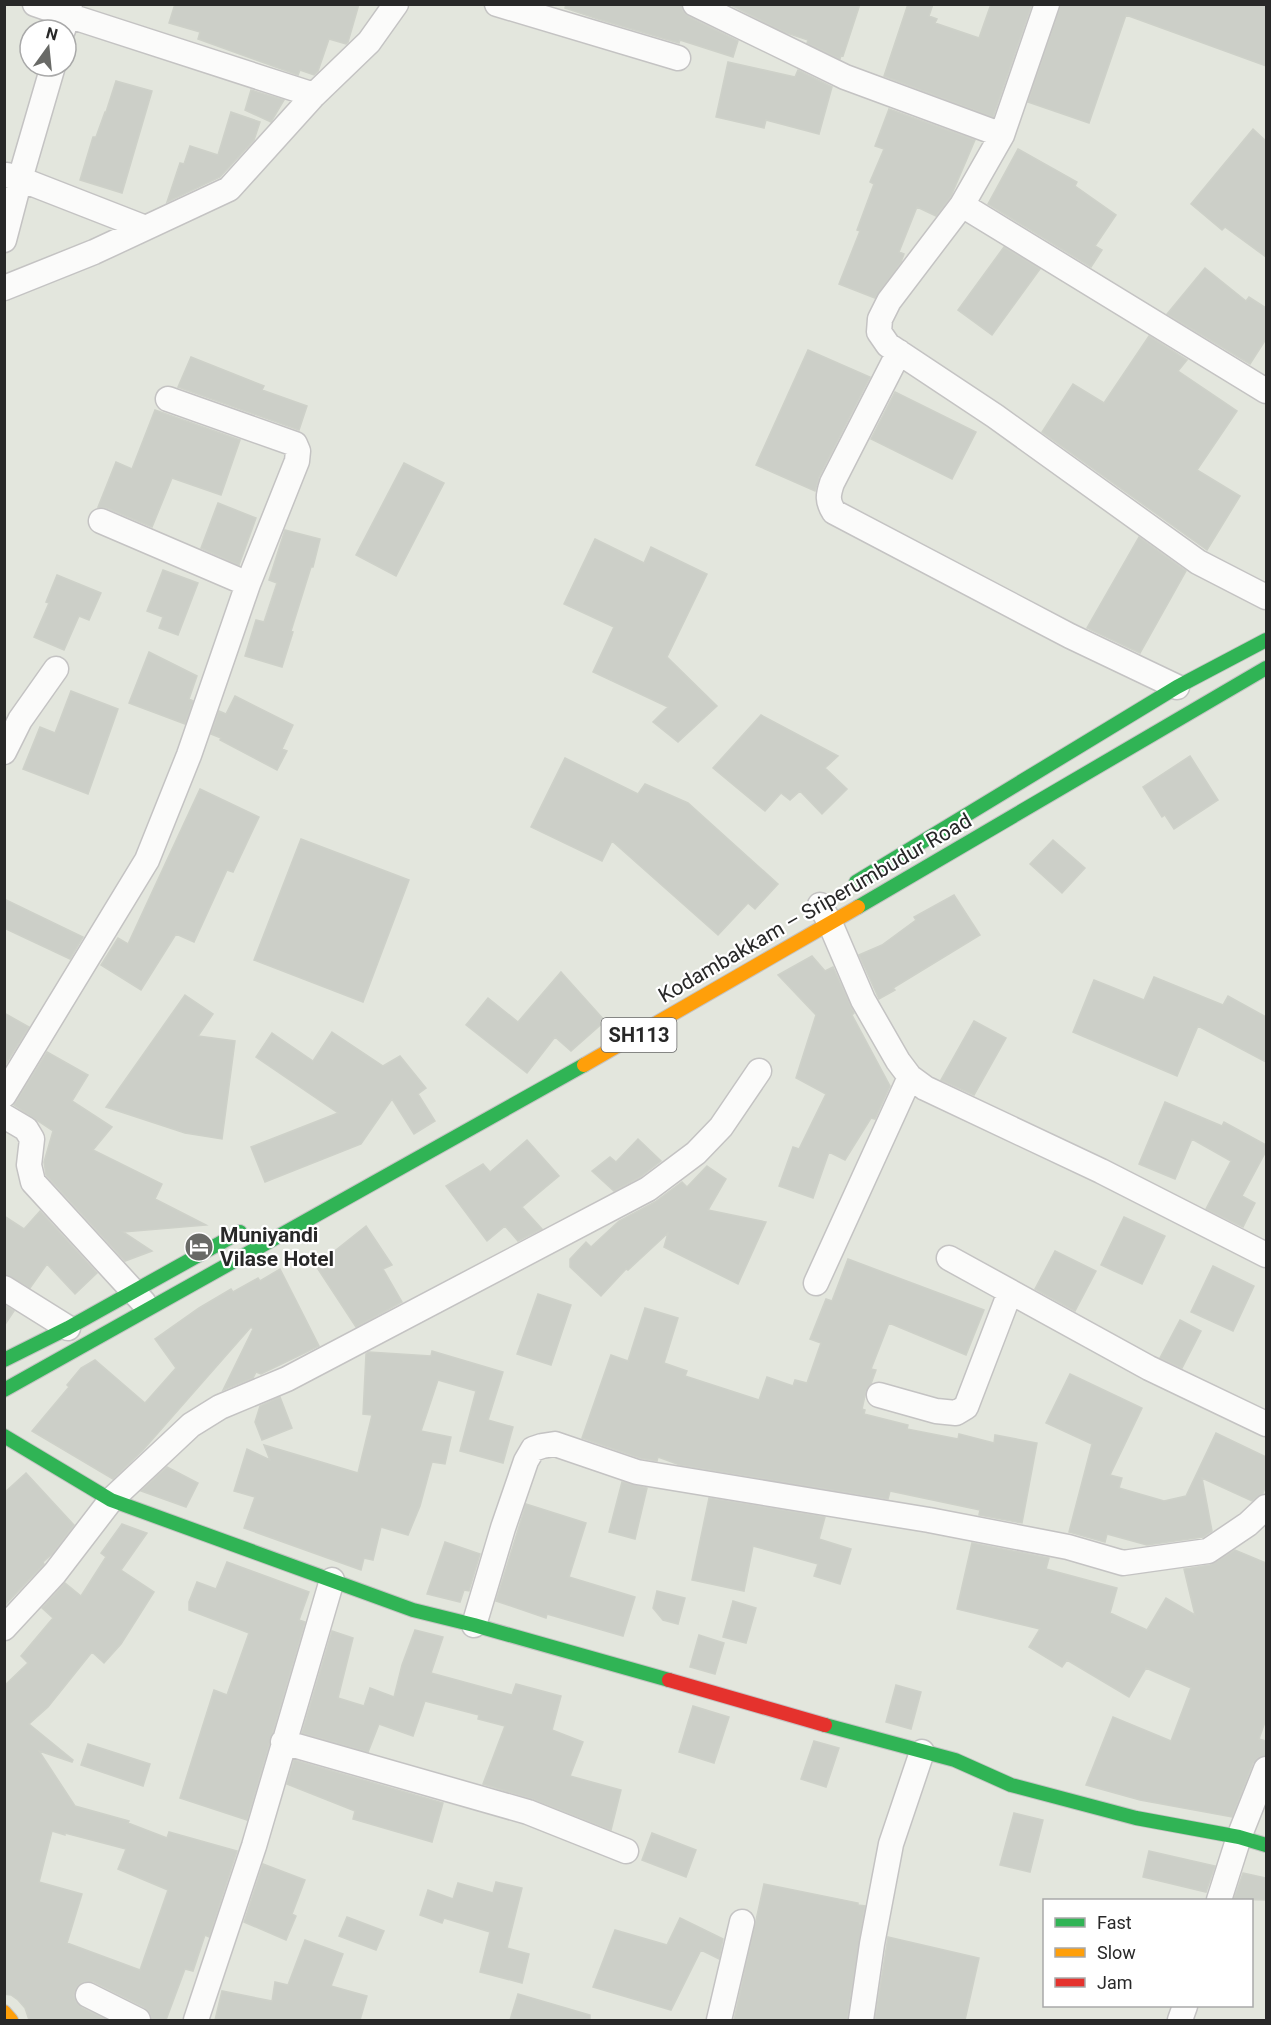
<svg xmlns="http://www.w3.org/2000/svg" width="1271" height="2025" viewBox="0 0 1271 2025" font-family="Roboto,sans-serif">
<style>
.building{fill:#cccfc8;stroke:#ced1c9;stroke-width:1.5;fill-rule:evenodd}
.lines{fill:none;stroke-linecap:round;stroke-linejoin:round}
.street-casing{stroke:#c4c3c3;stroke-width:27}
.fast-casing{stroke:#c4c3c3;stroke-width:16}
.slow-casing{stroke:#c4c3c3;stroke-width:16}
.jam-casing{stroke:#c4c3c3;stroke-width:16}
.street{stroke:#fbfbfa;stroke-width:24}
.fast{stroke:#30b455;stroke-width:14}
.slow{stroke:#ff9f0a;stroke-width:14}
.jam{stroke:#e5322d;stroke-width:14}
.labels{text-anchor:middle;stroke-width:4.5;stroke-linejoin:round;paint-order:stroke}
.shield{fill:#fff;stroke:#686868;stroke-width:1.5}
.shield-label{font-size:20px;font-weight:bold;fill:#282828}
.street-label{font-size:21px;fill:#282828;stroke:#fff}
.poi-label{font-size:21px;font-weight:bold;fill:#282828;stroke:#fff;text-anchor:start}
</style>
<rect width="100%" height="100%" fill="#e3e6dd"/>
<path class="building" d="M175,4H359L348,42L346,44L329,39L318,71L314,75L300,70L298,75L198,39L200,32L169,23Z
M566,4H681L683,11L689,17L738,41L733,57L680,40L679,43L598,19L565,8Z
M729,4H860L843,56L841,55L840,59L807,43L808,40L784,32Z
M908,4H933L929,16L937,19L935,23L979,38L991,4H1032L993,117L884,76Z
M1061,4H1266V66L1126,15L1089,123L1028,102Z
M728,62L795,77L798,70L832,87L819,134L766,120L764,128L716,117Z
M116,81L152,91L122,193L80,180L93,137H96L105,112H106Z
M251,90L284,100L271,122L245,110Z
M889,109L975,140L951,196L936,216L917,207L899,252L904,254L901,262L875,298L839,284L860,231L857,230L874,184L870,182L884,149L875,146Z
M231,112L260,122L254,140L220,177L167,202L180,163L184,164L190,146L218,155Z
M1253,129L1266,141V257L1225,227L1222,230L1191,204Z
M1018,149L1077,182L1075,186L1116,215L1095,246L1102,250L1091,267L988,204Z
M1004,247L1040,269L992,335L958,310Z
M1205,268L1246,301L1249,297L1266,308V339L1250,364L1167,314Z
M1149,336L1187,360L1178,371L1237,411L1197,470L1240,496L1207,550L1042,432L1073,384L1104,403Z
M808,350L870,377L819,477L815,491L756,465Z
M191,357L264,386L262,390L307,406L299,430L178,387Z
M895,392L976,432L952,479L871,439Z
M155,410L240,440L221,495L172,478L152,527L107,508L98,507L116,462L132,469Z
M404,463L444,483L396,576L356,555Z
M218,503L256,518L239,565L201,548Z
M285,530L320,539L313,567H311L291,631L293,632L282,667L245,656L256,620L264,622L277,583L269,580Z
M1139,537L1186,571L1140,653L1087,628Z
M595,539L644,563L651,547L707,574L667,657L717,706L678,742L653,722L668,707L593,672L614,627L564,604Z
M163,570L198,583L178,635L159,628L163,617L147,611Z
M57,575L101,593L89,620L79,616L64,650L34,637L49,603L46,602Z
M149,652L197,676L189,699L193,701L185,724L129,703Z
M71,691L118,709L88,794L23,769L40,727L55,733Z
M235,696L293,725L282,749L287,751L277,770L220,740L221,738L211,734L219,711L226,714Z
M761,715L838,756L825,768L847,789L822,814L800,791L790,800L781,793L765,811L713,768Z
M1190,756L1218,800L1174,829L1165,815L1162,817L1143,787Z
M565,758L638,794L645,784L688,803L778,884L755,909L748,903L718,935L612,841L602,861L531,827Z
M200,789L259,817L233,872L227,870L194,942L176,934L141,990L101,965L118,938L128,944Z
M301,839L409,880L363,1002L254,960Z
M1053,840L1085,868L1062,893L1030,864Z
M954,895L980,935L893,988L895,990L879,999L859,955L882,945L916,920L914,917Z
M4,899L83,937L70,959L4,928Z
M812,956L825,971L833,967L854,1013L852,1015L890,1086L875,1119L871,1118L845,1160L829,1152L813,1198L779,1186L793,1147L799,1149L826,1094L796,1078L816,1015L778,975Z
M561,972L605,1021L571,1051L555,1037L527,1073L466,1025L488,998L518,1022Z
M1154,977L1223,1005L1228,996L1266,1017V1062L1198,1026L1177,1076L1073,1032L1094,980L1144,1000Z
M185,995L213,1014L198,1036L235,1041L222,1139L185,1133L106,1107Z
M4,1013L29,1027L4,1067Z
M974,1021L1006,1038L974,1095L941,1080Z
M332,1032L383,1066L400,1056L426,1088L418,1094L435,1121L414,1134L392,1099L361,1144L265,1182L251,1147L338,1113L256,1057L272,1033L313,1061Z
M47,1052L88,1075L72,1101L112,1127L93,1150L162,1184L155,1199L206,1225L123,1232L152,1251L125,1261L46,1175L44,1162L53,1131L14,1105Z
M1165,1102L1222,1126L1224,1122L1266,1145V1151L1242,1196L1255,1203L1243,1227L1206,1209L1231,1161L1192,1139L1175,1179L1139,1164Z
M638,1139L661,1161L640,1177L614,1191L592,1171L610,1157L616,1162Z
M527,1140L559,1176L522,1207L542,1229L518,1241L505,1226L487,1241L446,1186L483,1164L490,1172Z
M707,1166L726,1179L708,1210L766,1222L738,1284L664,1247L668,1233L628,1270L626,1269L601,1296L570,1267V1259L586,1242L591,1247L619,1221L655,1202L682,1182L687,1187Z
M40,1211L97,1273L75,1294L47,1264L30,1288L4,1274V1216L24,1229Z
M1124,1217L1165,1236L1142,1284L1101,1265Z
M366,1226L392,1265L383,1269L402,1302L356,1327L316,1266Z
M1055,1251L1096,1271L1075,1311L1035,1289Z
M848,1259L984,1310L966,1355L889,1323L871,1369L876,1370L871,1384L866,1391L862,1409L865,1410L864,1414L908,1425L907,1429L958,1439L959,1434L994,1443L995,1435L1037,1443L1022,1523L979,1515L980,1510L890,1491L888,1499L680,1465L658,1457L657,1461L640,1458L582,1438L611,1355L628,1361L645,1308L678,1318L664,1363L687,1371L685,1376L759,1400L767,1377L793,1386L795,1380L807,1383L821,1343L810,1339L826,1299L832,1301Z
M1213,1266L1254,1286L1233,1331L1191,1312Z
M280,1269L319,1346L261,1374L256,1372L253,1378L223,1390L253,1329L251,1327L143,1450L113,1479L32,1431L69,1387L67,1385L81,1368L95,1360L145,1403L176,1368L155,1339L199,1308L231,1289L233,1292L258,1278L260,1281Z
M538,1294L571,1305L551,1365L517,1354Z
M4,1305L14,1311L4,1326Z
M1180,1320L1201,1331L1182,1368L1160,1358Z
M432,1351L503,1372L488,1420L513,1427L503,1463L460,1451L476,1391L438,1380L421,1431L451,1437L445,1464L432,1462L420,1506L408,1535L381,1527L373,1560L364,1558L361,1570L244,1528L255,1497L234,1491L247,1449L270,1460L264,1445L358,1473L372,1415L363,1414L366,1354L369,1352L431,1356Z
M1070,1374L1142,1408L1110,1475L1122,1478L1119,1488L1164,1501L1186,1496L1216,1433L1266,1457V1485L1263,1493L1252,1501L1202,1478L1212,1531L1203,1537L1147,1545L1107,1534L1105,1542L1069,1532L1092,1444L1046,1423Z
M280,1397L292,1428L262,1440L255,1422L260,1406Z
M167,1467L198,1483L186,1507L141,1491Z
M26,1473L74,1525L52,1554L43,1562L44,1564L4,1606V1493Z
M622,1482L647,1488L635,1539L609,1532Z
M709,1498L825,1517L819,1539L851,1549L840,1584L814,1576L818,1564L753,1546L744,1591L692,1580Z
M526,1504L586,1523L569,1577L635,1597L623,1636L547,1614L546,1618L496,1601Z
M122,1524L147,1533L121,1570L154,1592L121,1644L104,1663L92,1652L48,1707L29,1724L73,1760L72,1762L39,1751L75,1806L129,1821L128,1823L167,1838L169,1832L237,1851L209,1937L205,1935L193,1971L185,1969L166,2020H152L150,2013L144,2007L94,1982L88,1981L81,1983L76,1988L74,1995L76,2002L82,2008L107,2020H29L25,2008L18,2000L11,1995L4,1994V1686L28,1663L21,1656L53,1618L42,1608L65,1583L81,1596L106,1557L101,1553ZM52,1831L65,1835V1833L126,1849L118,1869L168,1890L140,1970L67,1943L82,1894L39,1882Z
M445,1542L480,1554L469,1591L464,1590L460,1602L427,1594Z
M972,1543L1049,1558L1046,1569L1117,1588L1110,1613L1147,1630L1166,1598L1195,1615L1184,1569L1210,1565L1235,1550L1266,1563V1719L1259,1739L1266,1741V1755L1258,1758L1253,1763L1232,1817L1140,1800L1086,1785L1113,1717L1171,1741L1191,1688L1146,1668L1129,1697L1067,1660L1062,1667L1029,1647L1040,1629L957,1609Z
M227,1562L309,1592L299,1620L305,1622L247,1820L180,1798L214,1690L227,1695L249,1633L189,1610V1602L197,1582L216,1589Z
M657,1591L685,1598L678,1624L663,1620L653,1608Z
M733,1601L756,1608L746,1643L723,1637Z
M415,1630L443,1637L431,1673L512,1695L516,1684L561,1696L552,1730L583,1742L570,1776L621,1790L611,1830L533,1799L483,1784L505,1726L478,1719L479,1715L425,1701L413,1736L379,1724L368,1752L302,1733L332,1631L353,1638L338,1698L364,1706L370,1688L394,1697L402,1665Z
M699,1635L724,1643L715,1674L690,1667Z
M896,1685L921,1692L911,1729L886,1722Z
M693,1706L729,1717L714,1763L679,1752Z
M814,1741L839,1748L826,1787L801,1779Z
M88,1744L150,1764L143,1786L81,1765Z
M294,1760L443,1803L432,1842L353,1819L355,1811L287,1784Z
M1014,1813L1043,1820L1030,1872L1000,1865Z
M652,1833L696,1850L686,1877L642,1860Z
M1149,1851L1215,1866L1206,1892L1143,1877Z
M263,1864L305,1880L292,1914L296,1916L286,1940L244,1922Z
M1243,1873L1266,1878V1900L1234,1899Z
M496,1882L522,1888L507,1948L529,1954L522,1983L480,1972L490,1932L444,1918L442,1923L420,1915L428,1890L453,1899L458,1883L493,1893Z
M764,1884L858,1903V1905L865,1906L847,2020H734Z
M347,1917L384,1931L376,1950L339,1936Z
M680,1918L723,1939L719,1959L701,1950L671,2010L593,1987L615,1930L667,1945Z
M888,1937L979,1958L965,2020H875Z
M305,1940L343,1954L331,1986L367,1996L360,2020H215L222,1991L272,2001L275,1982L288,1985Z
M518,1994L590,2015V2020H510Z"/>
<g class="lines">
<g class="street-casing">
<path id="street" d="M35,4L67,15L63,30
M70,4L67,15L314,95L369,42L396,4
M497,4L678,58
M695,4L845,77L1002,135
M1047,4L1002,135L962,205L1266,391
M7,175L20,179L53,66
M962,205L889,301L880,319L879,332L888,345L995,416L1198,562L1266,597
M4,240L20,179L143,227
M4,288L94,252L229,189L314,95
M899,352L832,483C828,495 827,501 834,512L1070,636L1177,687
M101,521L248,584
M4,752L20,720L56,669
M820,905L830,923L863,1000L898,1061L910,1077L925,1088L1101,1171L1266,1255
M4,1095L147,860L189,755L248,584L297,461L298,451L295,444L168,399
M4,1116L26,1129L32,1139L29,1165L33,1182L144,1303
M949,1258L1149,1368L1266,1424
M816,1283L910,1077
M4,1288L68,1328
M879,1395L936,1411L956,1413L966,1407L1010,1292
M474,1625L503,1528L526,1461L533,1449L542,1446L555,1444L637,1472L929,1520L1068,1547L1123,1563L1208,1551L1248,1524L1266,1507
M4,1628L55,1573L111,1500L191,1425L220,1407L287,1379L648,1189L696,1153L721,1127L759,1071
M283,1742L528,1812L626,1851
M1219,1900L1239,1837L1266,1769
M88,1995L138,2020
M196,2020L254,1846L332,1580
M719,2020L742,1922
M861,2020L872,1944L891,1844L922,1752
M1180,2020L1185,2006"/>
</g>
<g class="fast-casing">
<path id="fast" d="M856,882L1177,687L1266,640
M858,907L1266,668
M4,1360L68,1328L240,1232
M4,1390L584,1065
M4,1436L111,1500L413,1610L474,1625L669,1680
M825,1725L955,1760L1011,1785L1136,1818L1239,1837L1266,1845"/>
</g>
<g class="slow-casing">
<path id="slow" d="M584,1065L858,907
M4,2012L11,2020"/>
</g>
<g class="jam-casing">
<path id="jam" d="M669,1680L825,1725"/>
</g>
<use href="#street" class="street"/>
<use href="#fast" class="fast"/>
<use href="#slow" class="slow"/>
<use href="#jam" class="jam"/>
</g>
<defs>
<g id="hotel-disc" transform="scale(1.5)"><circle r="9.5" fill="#696a67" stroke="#fff"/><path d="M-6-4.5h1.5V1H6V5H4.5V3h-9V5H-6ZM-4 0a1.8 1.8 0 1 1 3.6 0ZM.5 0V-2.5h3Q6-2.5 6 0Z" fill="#fff"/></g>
</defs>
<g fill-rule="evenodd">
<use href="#hotel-disc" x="199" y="1247"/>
</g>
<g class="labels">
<rect class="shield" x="601.5" y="1018" width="75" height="34" rx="4.5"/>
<g class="shield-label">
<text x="639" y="1042">SH113</text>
</g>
<g class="street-label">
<text transform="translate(815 908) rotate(-30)" y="7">Kodambakkam – Sriperumbudur Road</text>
</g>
<g class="poi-label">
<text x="220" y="1242">Muniyandi<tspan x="220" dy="24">Vilase Hotel</tspan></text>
</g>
</g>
<rect width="1271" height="2025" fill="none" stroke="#282828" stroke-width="12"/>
<rect x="1043" y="1899" width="210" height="108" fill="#ffffff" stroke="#a9a9a9" stroke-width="1.5"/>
<rect x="1055" y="1918" width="30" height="9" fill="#30b455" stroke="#a9a9a9" stroke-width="1.5"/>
<text x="1097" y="1929" font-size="18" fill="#282828">Fast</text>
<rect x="1055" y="1948" width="30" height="9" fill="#ff9f0a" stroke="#a9a9a9" stroke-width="1.5"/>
<text x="1097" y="1959" font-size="18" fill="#282828">Slow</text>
<rect x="1055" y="1978" width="30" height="9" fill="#e5322d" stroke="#a9a9a9" stroke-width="1.5"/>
<text x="1097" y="1989" font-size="18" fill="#282828">Jam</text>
<g transform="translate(48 48) rotate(15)"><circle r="28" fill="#ffffff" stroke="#a9a9a9" stroke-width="1.5"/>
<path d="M0-4.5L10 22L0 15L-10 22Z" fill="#696a67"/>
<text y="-9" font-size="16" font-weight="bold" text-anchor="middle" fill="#282828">N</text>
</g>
</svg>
